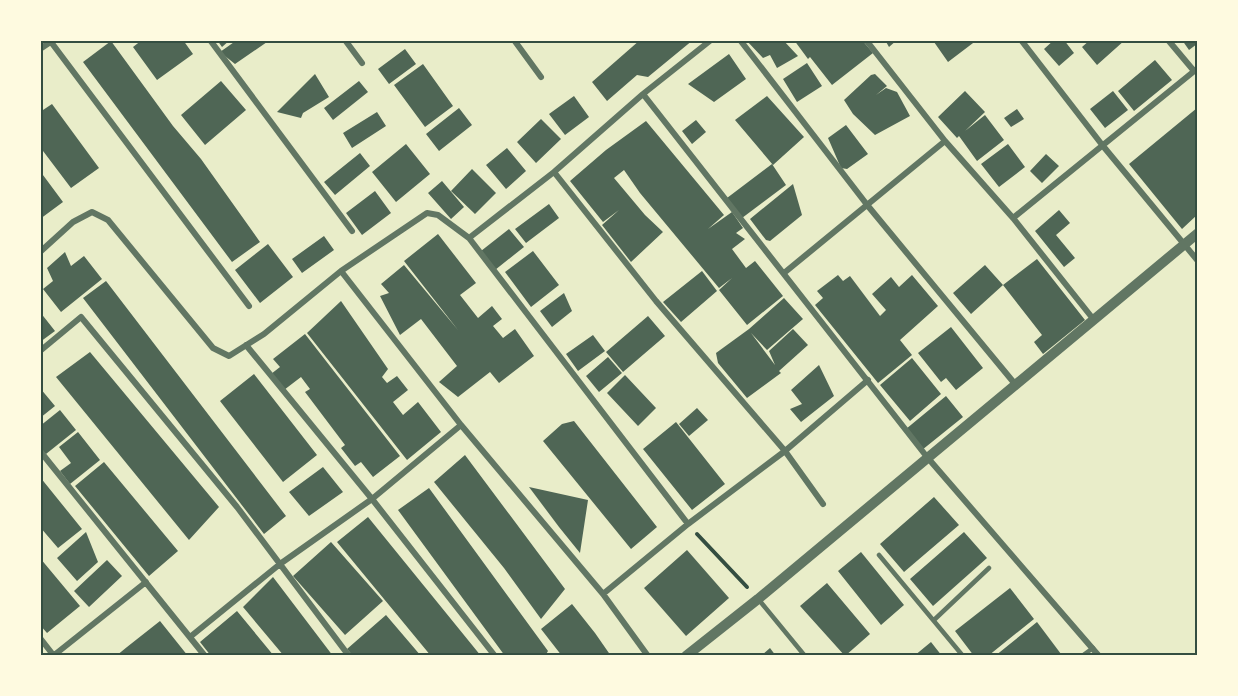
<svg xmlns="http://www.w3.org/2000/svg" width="1238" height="696" viewBox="0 0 1238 696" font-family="Inter,sans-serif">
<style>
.building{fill:#4f6655}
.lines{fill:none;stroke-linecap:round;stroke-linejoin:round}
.path{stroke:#344e41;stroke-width:4}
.service{stroke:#617663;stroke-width:4.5}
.minor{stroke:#617663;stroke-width:6}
.tertiary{stroke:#617663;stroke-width:10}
.neatline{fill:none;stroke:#344e41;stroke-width:2}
</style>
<rect width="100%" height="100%" fill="#e9edc9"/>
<path class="building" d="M142,40H183L193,54L157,80L133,47Z
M217,40H230L222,47Z
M237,40H266L267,42L235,64L220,52Z
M640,40H693L648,77L637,75L607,101L592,82Z
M746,40H783L798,56L777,68L770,55L763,58Z
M794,40H862L873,53L832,85L810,57L808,59Z
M885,40H897L889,47Z
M937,40H977L948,62L934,42Z
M1054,40H1064L1074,53L1059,66L1044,49Z
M1090,40H1125L1097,65L1082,47Z
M1182,40H1197V44L1189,50Z
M111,41L173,126L201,159L260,242L232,262L83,62Z
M405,49L416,64L389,84L378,69Z
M729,54L746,79L714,102L688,84Z
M1155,60L1172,80L1134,111L1118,91Z
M807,63L822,86L797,102L783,79Z
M423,64L453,106L425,127L394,85Z
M315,74L329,97L303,113L301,118L277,112Z
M875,74L887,86L876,95L886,88L897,92L910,116L875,135L853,114L844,100L871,75Z
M221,81L246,110L205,145L181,115Z
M359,81L368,92L333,120L324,108Z
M965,91L985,112L965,131L985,115L1004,140L977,161L959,136L957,138L938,117Z
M1113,91L1128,110L1105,128L1090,109Z
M574,96L589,117L565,135L549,114Z
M767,96L804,137L773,165L735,120Z
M52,104L99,168L71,188L40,147V112Z
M459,108L472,125L439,151L426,134Z
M1197,108V215L1182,229L1129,164Z
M1017,109L1024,119L1011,127L1004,118Z
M377,112L386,126L352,148L343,133Z
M541,119L561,139L536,163L517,142Z
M696,120L706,132L692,144L682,131Z
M646,121L724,215L708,229L732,212L743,228L736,233L745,239L732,249L746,268L755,261L783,296L747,325L719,290L732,278L719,288L640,193L624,170L614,178L645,215L663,232L631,262L602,225L619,210L603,222L570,181L606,150Z
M846,125L868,154L847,169L841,168L828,138Z
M406,144L430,174L396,202L372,172Z
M1008,144L1025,167L999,187L981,164Z
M507,148L526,171L506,189L486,165Z
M360,153L370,166L335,195L324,182Z
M1046,154L1059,166L1042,183L1030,171Z
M772,164L786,185L742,218L727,198Z
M472,169L496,193L475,214L451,191Z
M40,171L63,202L40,219Z
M442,181L464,207L451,219L428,193Z
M793,184L802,215L770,241L766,240L750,219Z
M375,191L391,213L362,235L346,213Z
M549,204L559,218L526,243L515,229Z
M1059,210L1070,223L1056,235L1075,258L1064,267L1035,231Z
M509,229L524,247L495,270L481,251Z
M438,234L476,283L460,295L478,318L492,306L502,319L493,326L503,338L515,329L534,356L499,383L490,372L458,397L439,382L457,366L421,319L400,335L380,296L389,293L381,284L404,265L458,330L404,261Z
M324,236L334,250L302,273L292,259Z
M268,244L293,277L260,303L235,270Z
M533,251L559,285L531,307L505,272Z
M65,252L71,266L84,256L102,279L61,312L43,289L53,281L47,268Z
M1037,259L1085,320L1043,354L1034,342L1042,335L1003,285Z
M985,265L1003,285L971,314L953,293Z
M702,271L717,291L681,322L663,302Z
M838,275L843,281L850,276L880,316L886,310L872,294L891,277L899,287L912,275L938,306L900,340L912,355L878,383L815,305L823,298L817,291Z
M106,281L286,516L264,534L83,298Z
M564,293L572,311L552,327L540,311Z
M784,298L803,319L767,350L751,333L775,365L769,351L793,329L808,345L779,371L781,373L747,398L718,363L716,353L749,329Z
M341,301L388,369L382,377L387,383L397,376L408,390L393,402L403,415L418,402L441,432L407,460L307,333Z
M40,312L55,331L40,342Z
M648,316L665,336L623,372L606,352Z
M951,327L983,368L956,390L946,378L941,382L918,353Z
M305,334L400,456L373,477L361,462L355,466L341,448L345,445L305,392L310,389L301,377L284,390L271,374L280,367L273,359Z
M593,335L605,351L578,371L566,354Z
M90,352L219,507L189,540L56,377Z
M608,357L622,373L599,392L586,376Z
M912,358L941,394L910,421L880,385Z
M819,365L834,396L801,422L790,409L802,404L791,390Z
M254,374L317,455L283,482L220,401Z
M625,375L656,408L638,426L607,393Z
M40,388L55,406L40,418Z
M946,396L963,417L922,450L906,429Z
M697,408L708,420L689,436L679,424Z
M60,410L76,430L46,454L40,448V426Z
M574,421L657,527L631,549L543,441L562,424Z
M676,422L725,484L692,510L643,449Z
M78,432L100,460L70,484L60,471L71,463L59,447Z
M465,455L565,589L541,619L504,568L434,482Z
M104,462L178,551L149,576L75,486Z
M323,467L343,492L309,516L289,492Z
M40,477L82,529L58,548L40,527Z
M529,487L588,500L580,553L559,527Z
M429,488L548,651L545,656H505L398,510Z
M934,497L959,525L904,572L880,544Z
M368,517L481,656H431L337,542Z
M86,532L98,562L77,581L57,558Z
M964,532L987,558L933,606L910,579Z
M331,542L383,601L345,635L293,576Z
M687,550L729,598L686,636L644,588Z
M861,552L904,605L881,625L838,571Z
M40,558L80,606L47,633L40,625Z
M107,560L122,576L89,607L74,591Z
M273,577L333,656H284L243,607Z
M827,583L870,634L845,656L800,606Z
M1010,588L1034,619L988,656H974L955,631Z
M572,604L595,633L611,656H562L541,629Z
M237,611L274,656H211L200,642Z
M386,615L421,656H353L347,649Z
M160,621L188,656H116L127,647Z
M1037,622L1061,654L1059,656H995Z
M931,642L942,656H914Z
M770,648L776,656H761Z"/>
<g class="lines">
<path class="path" d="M697,534L747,587"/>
<path class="service" d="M879,555L963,656
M759,600L805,656
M934,620L989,568
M1082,656L1093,648"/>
<path class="minor" d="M210,40L352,231
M345,40L362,63
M514,40L541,77
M740,40L868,206L1015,384
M866,40L945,141L1013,218L1094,320
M1021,40L1103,146L1198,261
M1168,40L1194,71
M51,42L249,306
M40,49L52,41
M643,94L927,457L1099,656
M554,172L656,301L785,451L823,504
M1013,218L1198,68
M469,238L554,172L643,94L711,40
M40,252L73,222L92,212L108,220L213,348L229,356L264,334L341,271L427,213L438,215L469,238L688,524
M341,271L461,425L603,594L648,656
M784,273L945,141
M246,345L372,499L495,656
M40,351L81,317L237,507L349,656
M40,451L205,656
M603,594L688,524L785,451L868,380
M190,637L280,564L372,499L461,425
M40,638L54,656
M53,656L146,582"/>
<path class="tertiary" d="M686,656L758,599L1198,233"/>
</g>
<rect width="1238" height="696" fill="none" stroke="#fefae0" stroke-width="84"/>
<rect x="42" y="42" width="1154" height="612" class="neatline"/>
</svg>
